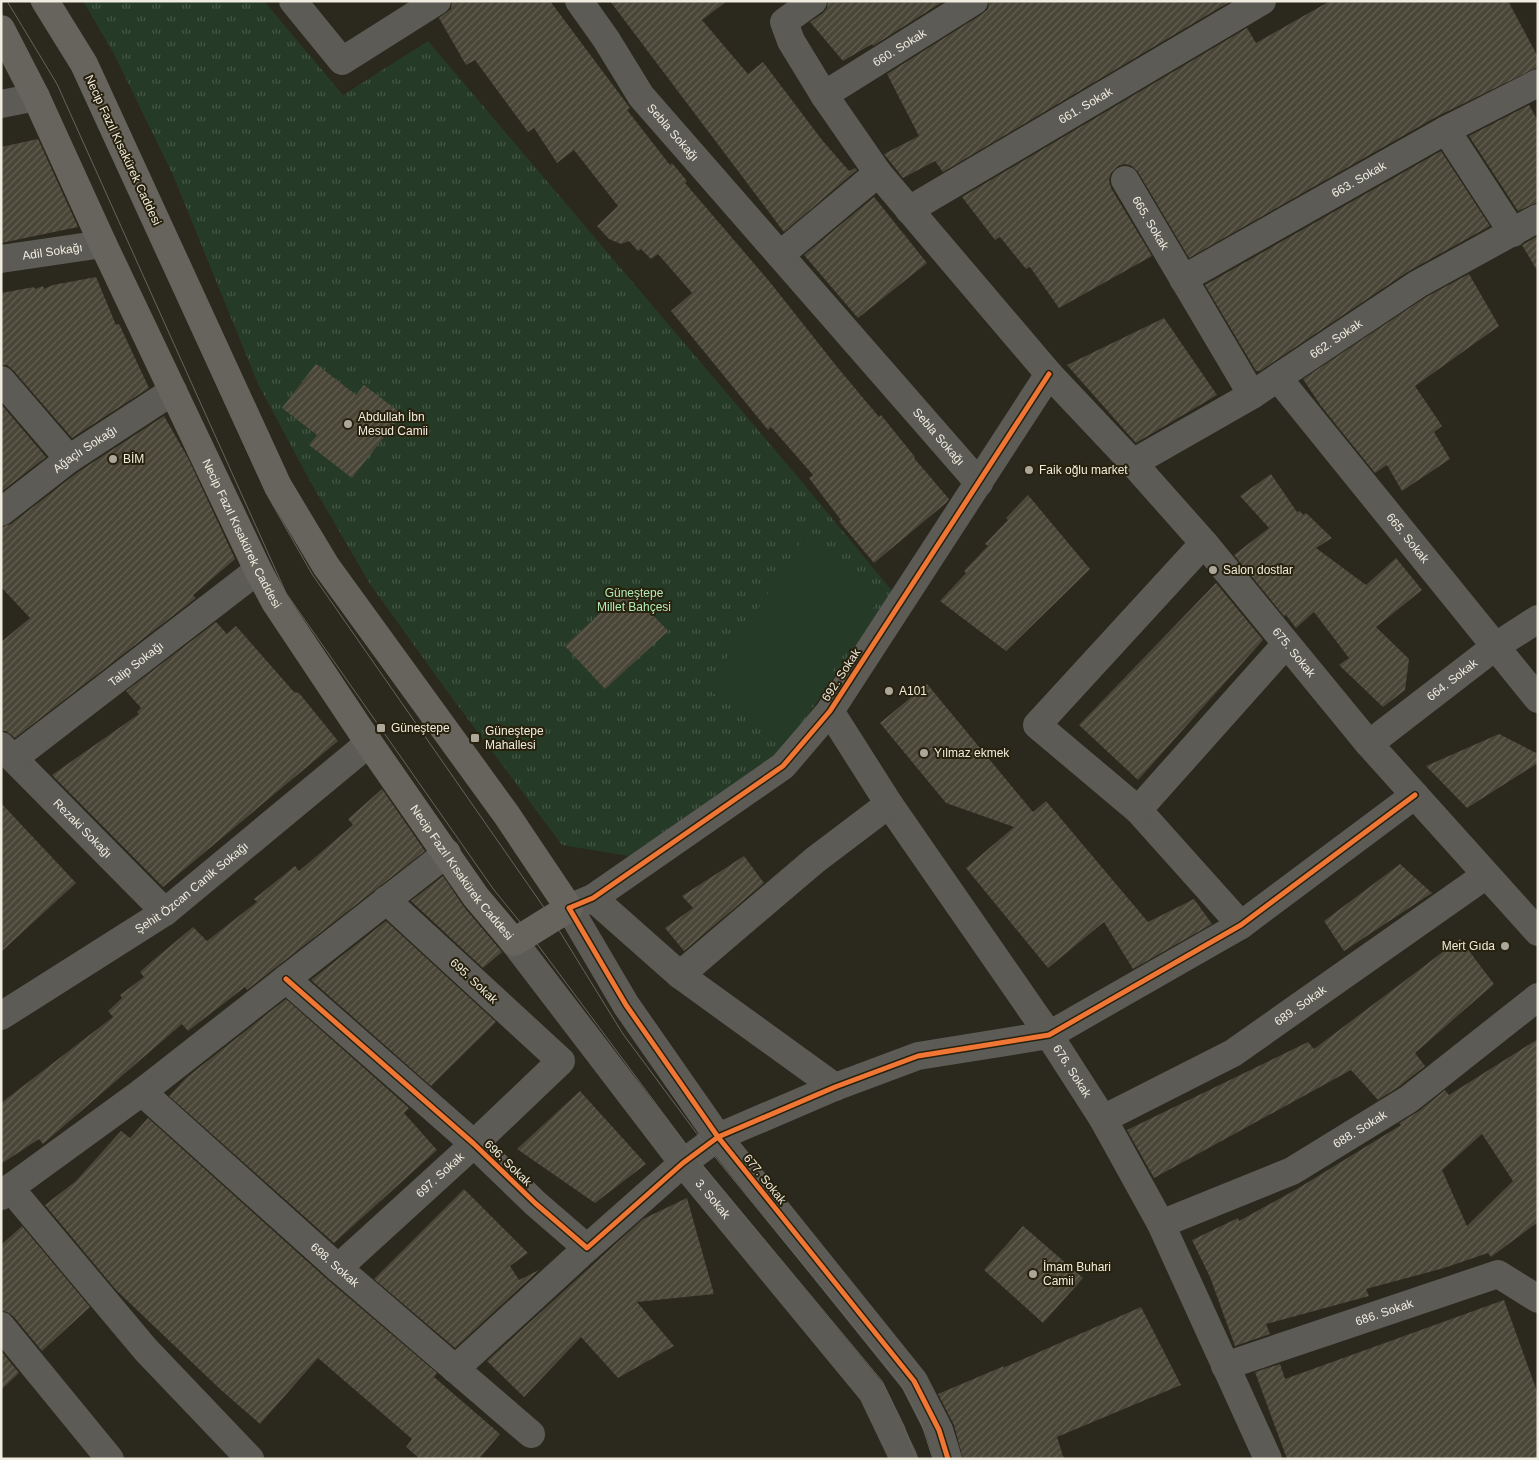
<svg xmlns="http://www.w3.org/2000/svg" width="1539" height="1460" viewBox="0 0 1539 1460" font-family="Arial,sans-serif">
<style>
.grass{fill:url(#grass-tufts)}
.pitch{fill:#263b27}
.building{fill:url(#building-hatch);fill-rule:evenodd}
.lines{fill:none;stroke-linecap:round;stroke-linejoin:round}
.minor{stroke:#5c5b56;stroke-width:28}
.major{stroke:#66645d;stroke-width:28}
.tram{stroke:#66645e;stroke-width:1}
.cycleway-casing{stroke:#27210d;stroke-width:8}
.cycleway{stroke:#f07635;stroke-width:5}
.poi-dot{fill:#aba79b;stroke:#27210d;stroke-width:2}
.labels{text-anchor:middle;stroke-width:4;stroke-linejoin:round;paint-order:stroke}
.street-label{font-size:12px;fill:#f0ecdf;stroke:#27210d}
.poi-label{font-size:12px;fill:#f0ecdf;stroke:#27210d;text-anchor:start}
.park-label{font-size:12px;fill:#afecb8;stroke:#27210d}
</style>
<defs>
<pattern id="grass-tufts" width="24" height="20" patternUnits="userSpaceOnUse" patternTransform="scale(1.25)"><rect width="24" height="20" fill="#263b27"/><path d="M3 7l-1-3M5 7V3M7 7l1-3M15 17l-1-3M17 17v-4M19 17l1-3" fill="none" stroke="#465846"/></pattern>
<pattern id="building-hatch" width="6" height="6" patternUnits="userSpaceOnUse" patternTransform="scale(1.25)"><rect width="6" height="6" fill="#494537"/><path d="M-1 1l2-2M0 6l6-6M5 7l2-2" fill="none" stroke="#646054"/></pattern>
</defs>
<rect width="100%" height="100%" fill="#2b281d"/>
<path class="grass" d="M83,1H264L343,95L428,41L797,476L893,592L785,748L629,856L562,845L447,691L370,584L310,481L258,384L173,175L113,52Z"/>
<path class="pitch" d="M802,540L884,591L788,741L707,689Z"/>
<path class="building" d="M452,1H550L630,108L627,110L670,165L672,163L687,181L685,183L769,281L838,368L879,417L881,415L915,457L914,458L949,499L946,503L874,563L839,521L841,520L809,478L813,475L771,427L768,430L671,311L692,293L658,254L651,259L641,249L638,251L629,241L621,244L609,239L597,226L618,206L574,150L557,163L534,128L528,132L475,60L466,65L439,18L451,9Z
M610,1H727L702,20L748,74L763,62L822,140L849,171L855,168L857,170L784,232Z
M828,1H944L873,46L872,44L843,61L810,22L823,13L827,8Z
M989,1H1231L943,172L935,161L903,178L884,154L919,136L887,74L982,14L988,9Z
M1330,1H1508L1538,57V67L1438,116L1189,258L1138,172L1132,166L1125,164L1118,166L1111,173L1109,180L1111,188L1152,256L1059,308L1030,267L1026,269L1000,237L995,240L962,197L1247,28L1256,43Z
M1529,105L1538,121V202L1518,211L1469,136Z
M38,139L78,227L1,243V147Z
M1441,151L1490,226L1409,271L1260,371H1256L1205,285Z
M874,197L927,263L858,318L804,255Z
M1538,236V272L1522,245Z
M1469,274L1499,326L1415,386L1442,426L1434,432L1450,459L1402,491L1387,465L1375,473L1321,406L1303,379L1426,297Z
M96,277L116,325L119,324L149,388L72,438L13,370L7,365H1V293L34,287L35,289L43,286L44,289L53,285Z
M1164,318L1217,395L1136,443L1067,365Z
M316,364L356,395L364,385L402,414L352,478L309,445L317,435L282,408Z
M1,404L46,457L1,492Z
M164,416L188,458L235,559L193,595L196,598L15,738L6,731H1V642L30,618L1,587V527L11,524L78,472Z
M1271,474L1297,512L1300,511L1303,515L1306,513L1332,538L1316,548L1366,585L1396,558L1422,590L1376,627L1409,659L1405,690L1383,707L1339,665L1349,658L1314,612L1296,628L1286,615L1284,616L1234,555L1269,528L1240,496Z
M1028,495L1090,569L1006,651L940,601L966,573L964,571L988,546L985,544L1008,520L1006,518Z
M1216,583L1263,640L1138,780L1079,725Z
M627,588L668,631L605,689L565,646Z
M216,622L227,634L236,626L294,692L299,693L338,741L163,887L52,775L139,714L137,712L141,708L126,691Z
M927,684L1033,812L1046,801L1148,922L1194,899L1212,924L1133,969L1104,922L1048,968L966,868L1014,827L946,803L880,723Z
M1499,734L1538,754V763L1467,808L1426,766Z
M382,789L425,851L247,990L245,987L188,1031L182,1024L43,1144L39,1139L1,1164V1103L113,1017L108,1011L122,998L120,995L144,977L140,972L151,962L193,927L207,941L257,902L254,899L295,866L299,871L353,825L348,819Z
M1,803L76,883L1,952Z
M744,856L764,883L684,951L665,928L693,908L682,896Z
M1400,864L1432,893L1344,951L1324,921Z
M443,876L464,907L502,952L483,968L411,901Z
M386,921L496,1022L431,1086L311,980Z
M1460,939L1494,984L1415,1053L1425,1066L1400,1086L1378,1100L1351,1070L1154,1178L1127,1130L1308,1042L1314,1049Z
M286,999L409,1108L404,1113L437,1150L334,1243L169,1096L187,1077Z
M1538,1039V1222L1491,1257L1488,1253L1444,1268L1366,1289L1369,1296L1266,1324L1270,1334L1235,1346L1210,1277L1192,1240L1238,1218L1239,1221L1297,1189L1401,1125L1399,1123L1419,1111L1445,1090L1449,1095ZM1482,1134L1513,1181L1467,1226L1442,1170Z
M580,1091L646,1164L595,1203L517,1149Z
M148,1118L328,1280L437,1373L434,1377L500,1434L479,1459H420L406,1447L412,1439L318,1358L260,1424L221,1390L116,1290L45,1205L76,1181L121,1131L130,1138Z
M464,1189L528,1253L510,1266L519,1280L539,1270L455,1348L374,1279Z
M687,1198L714,1294L637,1302L674,1346L618,1378L581,1337L524,1397L487,1361L643,1219Z
M22,1226L90,1307L42,1351L13,1316L7,1312L1,1311V1245Z
M1023,1226L1083,1278L1043,1323L984,1270Z
M1504,1300L1538,1394V1459H1287L1255,1372L1280,1364L1285,1379Z
M1141,1307L1181,1385L1057,1437L1064,1459H963L954,1425L938,1394L1004,1366L1003,1368Z
M1,1351L19,1373L1,1390Z"/>
<g class="lines">
<g class="minor">
<path d="M293,1L342,61L437,1"/>
<path id="s1" d="M579,1L606,39L641,96L979,483"/>
<path id="s2" d="M813,1L784,22L791,41L824,95L878,173L1049,374L1133,463L1204,543L1369,744L1538,932"/>
<path id="s3" d="M824,95L974,1"/>
<path d="M1,104L36,97"/>
<path d="M1446,130L1513,233"/>
<path id="s4" d="M1125,180L1252,395"/>
<path id="s5" d="M909,210L1262,1"/>
<path d="M780,255L878,173"/>
<path id="s6" d="M1,259L103,244"/>
<path id="s7" d="M1183,279L1446,130L1538,83"/>
<path id="s8" d="M1278,378L1538,699"/>
<path d="M1,380L69,459"/>
<path id="s9" d="M1133,463L1252,395L1418,284L1538,218"/>
<path id="s10" d="M1,512L69,459L173,391"/>
<path d="M1204,543L1037,725L1138,810L1241,925"/>
<path id="s11" d="M830,711L889,804L1049,1035L1103,1119L1161,1224L1268,1459"/>
<path id="s12" d="M1369,744L1496,646L1538,619"/>
<path id="s13" d="M1,746L165,912"/>
<path id="s14" d="M14,758L258,570"/>
<path d="M1138,810L1286,644"/>
<path d="M593,898L680,975L835,1087"/>
<path id="s15" d="M514,942L683,1163L872,1392L904,1459"/>
<path d="M680,975L815,860L889,804"/>
<path d="M286,979L474,1144L535,1203L587,1248L683,1163L718,1137L835,1087L918,1056L1049,1035L1241,925L1415,795"/>
<path id="s16" d="M1,1016L165,912L369,743"/>
<path id="s17" d="M142,1092L338,1268L531,1434"/>
<path id="s18" d="M1103,1119L1233,1053L1486,875"/>
<path d="M10,1188L146,1350L250,1459"/>
<path d="M1,1196L10,1188L142,1092L447,853"/>
<path id="s19" d="M1161,1224L1292,1171L1409,1099L1538,997"/>
<path id="s20" d="M338,1268L474,1144L561,1061L386,900"/>
<path d="M1,1326L110,1459"/>
<path id="s21" d="M1225,1366L1498,1274L1538,1299"/>
<path d="M455,1369L587,1248"/>
<path d="M948,1459L939,1430L914,1381L718,1137L626,1005L569,908L593,898L783,766L830,711L1049,374"/>
</g>
<path class="major" id="s22" d="M1,29L36,97L103,244L258,570L275,602L369,743L476,897L514,942L569,908L506,814L326,566L278,486L84,64L45,1"/>
<path class="tram" d="M7,1L57,84L286,593L494,890L529,933L694,1155L882,1381L904,1426L916,1459
M30,1L73,69L266,493L312,574L552,919L623,1034L706,1146L901,1384L921,1422L933,1459"/>
<g class="cycleway-casing">
<path id="cycleway" d="M286,979L474,1144L535,1203L587,1248L683,1163L718,1137L835,1087L918,1056L1049,1035L1241,925L1415,795
M948,1459L939,1430L914,1381L718,1137L626,1005L569,908L593,898L783,766L830,711L1049,374"/>
</g>
<use href="#cycleway" class="cycleway"/>
</g>
<g class="poi-dot">
<circle cx="348" cy="424" r="5"/>
<circle cx="113" cy="459" r="5"/>
<circle cx="1029" cy="470" r="5"/>
<circle cx="1213" cy="570" r="5"/>
<circle cx="889" cy="691" r="5"/>
<rect x="376" y="723" width="10" height="10" rx="2.5"/>
<rect x="470" y="733" width="10" height="10" rx="2.5"/>
<circle cx="924" cy="753" r="5"/>
<circle cx="1505" cy="946" r="5"/>
<circle cx="1033" cy="1274" r="5"/>
</g>
<g class="labels">
<g class="street-label">
<text dy="4" stroke="none"><textPath href="#s3" startOffset="89">660. Sokak</textPath></text>
<text dy="4" stroke="none"><textPath href="#s5" startOffset="205">661. Sokak</textPath></text>
<text dy="4" stroke="none"><textPath href="#s1" startOffset="162">Sebla Sokağı</textPath></text>
<text transform="translate(123 150) rotate(65)" y="4">Necip Fazıl Kısakürek Caddesi</text>
<text dy="4" stroke="none"><textPath href="#s7" startOffset="202">663. Sokak</textPath></text>
<text dy="4" stroke="none"><textPath href="#s4" startOffset="50">665. Sokak</textPath></text>
<text dy="4" stroke="none"><textPath href="#s6" startOffset="52">Adil Sokağı</textPath></text>
<text dy="4" stroke="none"><textPath href="#s9" startOffset="238">662. Sokak</textPath></text>
<text dy="4" stroke="none"><textPath href="#s1" startOffset="566">Sebla Sokağı</textPath></text>
<text dy="4" stroke="none"><textPath href="#s10" startOffset="105">Ağaçlı Sokağı</textPath></text>
<text dy="4" stroke="none"><textPath href="#s22" startOffset="559">Necip Fazıl Kısakürek Caddesi</textPath></text>
<text dy="4" stroke="none"><textPath href="#s8" startOffset="206">665. Sokak</textPath></text>
<text dy="4" stroke="none"><textPath href="#s2" startOffset="849">675. Sokak</textPath></text>
<text dy="4" stroke="none"><textPath href="#s14" startOffset="154">Talip Sokağı</textPath></text>
<text transform="translate(841 675) rotate(-57)" y="4">692. Sokak</text>
<text dy="4" stroke="none"><textPath href="#s12" startOffset="105">664. Sokak</textPath></text>
<text dy="4" stroke="none"><textPath href="#s13" startOffset="116">Rezaki Sokağı</textPath></text>
<text dy="4" stroke="none"><textPath href="#s22" startOffset="964">Necip Fazıl Kısakürek Caddesi</textPath></text>
<text dy="4" stroke="none"><textPath href="#s16" startOffset="230">Şehit Özcan Canik Sokağı</textPath></text>
<text transform="translate(474 981) rotate(43)" y="4">695. Sokak</text>
<text dy="4" stroke="none"><textPath href="#s18" startOffset="228">689. Sokak</textPath></text>
<text dy="4" stroke="none"><textPath href="#s11" startOffset="434">676. Sokak</textPath></text>
<text dy="4" stroke="none"><textPath href="#s19" startOffset="221">688. Sokak</textPath></text>
<text transform="translate(508 1163) rotate(44)" y="4">696. Sokak</text>
<text dy="4" stroke="none"><textPath href="#s20" startOffset="138">697. Sokak</textPath></text>
<text transform="translate(765 1179) rotate(51)" y="4">677. Sokak</text>
<text dy="4" stroke="none"><textPath href="#s15" startOffset="325">3. Sokak</textPath></text>
<text dy="4" stroke="none"><textPath href="#s17" startOffset="259">698. Sokak</textPath></text>
<text dy="4" stroke="none"><textPath href="#s21" startOffset="168">686. Sokak</textPath></text>
</g>
<g class="poi-label">
<text x="358" y="421">Abdullah İbn<tspan x="358" dy="14">Mesud Camii</tspan></text>
<text x="123" y="463">BİM</text>
<text x="1039" y="474">Faik oğlu market</text>
<text x="1223" y="574">Salon dostlar</text>
<text x="899" y="695">A101</text>
<text x="391" y="732">Güneştepe</text>
<text x="485" y="735">Güneştepe<tspan x="485" dy="14">Mahallesi</tspan></text>
<text x="934" y="757">Yılmaz ekmek</text>
<text x="1495" y="950" text-anchor="end">Mert Gıda</text>
<text x="1043" y="1271">İmam Buhari<tspan x="1043" dy="14">Camii</tspan></text>
</g>
<g class="park-label">
<text x="634" y="597">Güneştepe<tspan x="634" dy="14">Millet Bahçesi</tspan></text>
</g>
</g>
<rect width="1539" height="1460" fill="none" stroke="#f0ecdf" stroke-width="5"/>
</svg>
